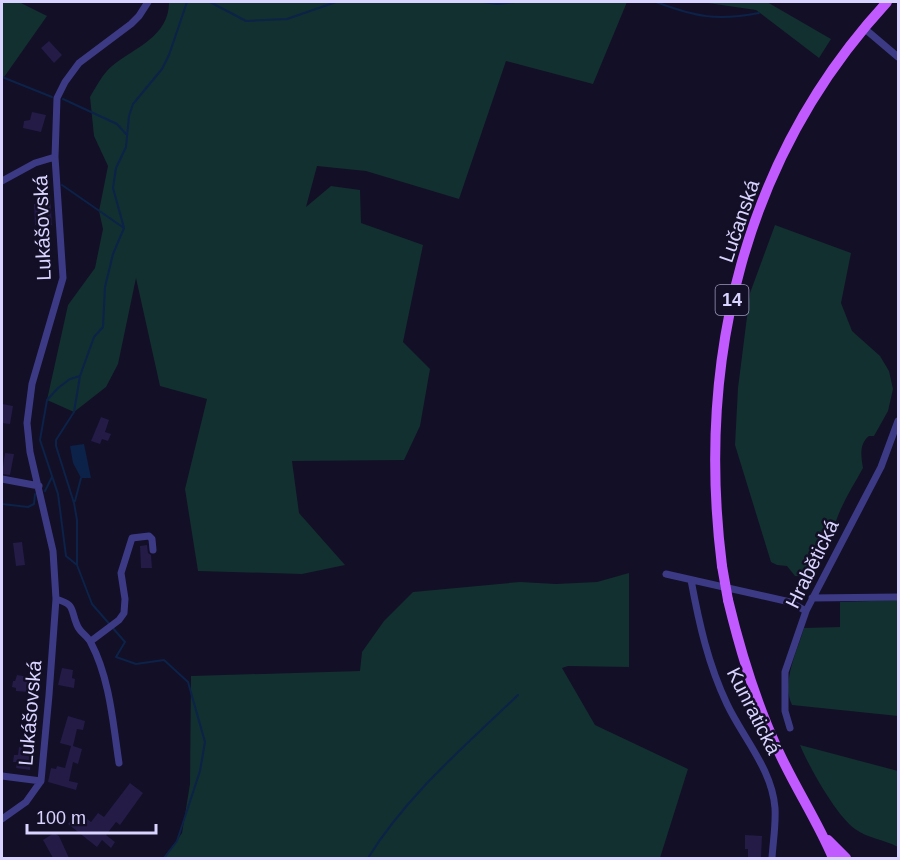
<svg xmlns="http://www.w3.org/2000/svg" width="900" height="860" viewBox="0 0 900 860" font-family="Helvetica,sans-serif">
<style>
.green{fill:#12302f}
.water{fill:#0c2248}
.lines{fill:none;stroke-linecap:round;stroke-linejoin:round}
.stream{stroke:#0c2248;stroke-width:2}
.building{fill:#241b47}
.street{stroke:#3d3a85;stroke-width:7}
.primary{stroke:#c25bff;stroke-width:10}
.primary-bridge{stroke:#c25bff;stroke-width:10}
.labels{text-anchor:middle;stroke-width:5;stroke-linejoin:round;paint-order:stroke}
.shield{fill:#130f26;stroke:#9e99be;stroke-width:1.5}
.shield-label{font-size:18px;font-weight:bold;fill:#d9d4ff}
.street-label{font-size:20px;fill:#d9d4ff;stroke:#130f26}
</style>
<rect width="100%" height="100%" fill="#130f26"/>
<path class="green" d="M2,2H19L47,16L2,80Z
M169,2H627L593,84L506,61L459,199L366,171L317,166L306,207L331,186L360,190L361,223L423,245L403,342L430,369L420,426L404,460L292,461L299,513L345,565L302,574L198,571L185,489L207,399L160,386L136,278L118,364L106,387L74,412L47,400L68,305L95,268L103,229L99,211L108,166L94,136L90,97C96,87 103,73 112,66C135,47 169,37 169,2Z
M701,2H767L831,39L819,58L756,10Z
M775,225L851,253L841,303L852,331L880,356L889,371L893,389L888,411L874,436H869C859,444 861,456 863,468C851,490 833,516 832,542L822,549L813,577L795,576L787,566L777,565L771,562L735,445L738,388L750,293Z
M629,573V667L568,666L562,668L595,725L688,769L660,858H165L182,833L190,784L191,676L360,671L362,652L384,621L413,592L520,582L556,584L597,582Z
M898,600V716L792,705C781,682 797,652 804,628L840,627V602Z
M800,745L898,771V847C885,840 867,838 855,829C836,815 809,767 800,745Z"/>
<path class="water" d="M84,444L91,478H81L73,463L70,446Z"/>
<g class="lines">
<path class="stream" d="M210,2L246,21L287,19L336,2
M482,2L498,4L515,2
M656,2C696,17 717,21 759,13
M2,77L52,97
M63,99L117,124L127,135
M62,185L124,228
M45,491L52,477
M75,501L81,478
M2,504L28,507L34,504L35,494
M77,565V520L74,503L56,446V440L74,412L80,376
M164,858L177,841L200,771L205,742L188,682L164,660L136,664L116,657L125,642L92,604L77,565L66,556L58,494L40,440L47,400L58,388L70,379L80,376L94,337L103,327L105,287L113,254L124,228L113,188L116,168L126,147L129,116L133,104L162,69L169,55L187,2
M368,858C407,795 465,746 518,695"/>
</g>
<path class="building" d="M49,41L62,55L54,63L41,48Z
M32,112L46,115L41,132L23,128L24,121L30,120Z
M50,193L52,225H35L34,204L45,203Z
M2,404L13,406L10,424L2,423Z
M101,417L109,420L105,432L111,434L108,441L102,439L100,444L91,441Z
M5,453L14,454L10,475L2,474Z
M22,542L25,565L16,566L13,543Z
M147,545L148,553L151,555L152,568H141L140,546Z
M62,668L73,670L72,678L75,679L74,688L58,685Z
M17,675L29,677L33,683L29,685L28,692L16,691V688L12,687L13,681H15Z
M68,716L85,721L83,730L77,729L73,746L82,749L78,764L73,762L69,781L78,783L76,790L48,782L51,768L56,769L57,766L65,768L71,746L60,743Z
M19,747L33,749L30,770L16,768L17,762H13L14,755H18Z
M130,783L143,793L120,825L116,822L106,835L115,842L111,848L102,840L97,847L68,824L78,812L91,822L98,813L104,817Z
M54,833L59,836L69,858H53L43,840Z
M745,835L762,836L761,858L748,857V849H745Z"/>
<g class="lines">
<path class="street" d="M865,29L898,57
M2,181L35,163L55,157
M2,479L39,486
M666,574L790,602L806,611
M691,580C699,623 708,664 727,704C743,738 772,769 775,808C776,825 773,842 772,858
M812,598L898,597
M56,599C76,605 70,609 77,625C80,633 88,636 91,643C110,679 113,724 119,763
M91,641L119,620L124,613L125,599L121,573L132,538L149,536L152,539L153,550
M790,728L785,711V672L806,611L881,467L898,421
M2,776L41,781
M2,819L26,802L41,781L49,695L56,599L53,551L30,452L27,423L32,384L63,278L55,157L57,98L65,82L79,63L131,24L139,16L148,2"/>
<path class="primary" d="M722,566C696,360 744,157 887,2
M728,600C740,650 755,700 777,748C794,786 817,820 833,858
M828,840L846,858"/>
<path class="primary-bridge" d="M722,566L728,600"/>
</g>
<g class="labels">
<rect class="shield" x="715.5" y="285" width="33" height="30" rx="4.5"/>
<g class="shield-label">
<text x="732" y="306">14</text>
</g>
<g class="street-label">
<text transform="translate(739 221) rotate(-71)" y="7">Lučanská</text>
<text transform="translate(42 228) rotate(-92)" y="7">Lukášovská</text>
<text transform="translate(812 564) rotate(-64)" y="7">Hrabětická</text>
<text transform="translate(754 711) rotate(63)" y="7">Kunratická</text>
<text transform="translate(30 713) rotate(-85)" y="7">Lukášovská</text>
</g>
</g>
<rect width="900" height="860" fill="none" stroke="#d9d4ff" stroke-width="6"/>
<path d="M27 824v9h129v-9" fill="none" stroke="#d9d4ff" stroke-width="3"/>
<text x="36" y="824" font-size="18" fill="#d9d4ff" stroke="#130f26" stroke-width="4.5" paint-order="stroke">100 m</text>
</svg>
